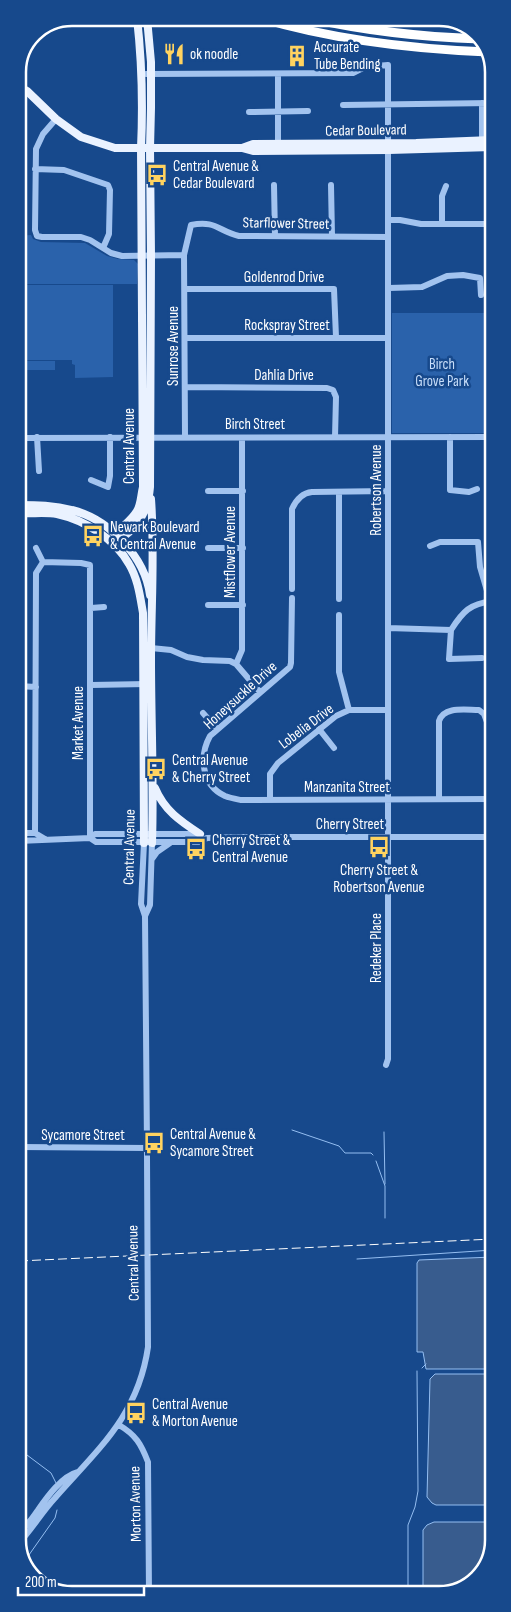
<svg xmlns="http://www.w3.org/2000/svg" width="511" height="1612" viewBox="0 0 511 1612" font-family="'Sofia Sans Condensed',sans-serif">
<style>
.green{fill:#2a62ab}
.water{fill:#385c8e;stroke:#94bef1}
.lines{fill:none;stroke-linecap:round;stroke-linejoin:round}
.stream{stroke:#94bef1;stroke-width:1}
.minor{stroke:#a2c3ef;stroke-width:6}
.major{stroke:#eaf2ff;stroke-width:8}
.highway{stroke:#fff;stroke-width:9}
.rail{stroke:#fff;stroke-width:1;stroke-dasharray:9 4;stroke-linecap:butt}
.labels{text-anchor:middle;stroke-width:5;stroke-linejoin:round;paint-order:stroke}
.poi-label{font-size:15px;fill:#fff;stroke:#17498c;text-anchor:start}
.street-label{font-size:15px;fill:#fff;stroke:#17498c}
.park-label{font-size:15px;fill:#c8defa;stroke:#17498c}
.rim{fill:none;stroke:#fff;stroke-width:2.5}
</style>
<rect width="100%" height="100%" fill="#17498c"/>
<path class="green" d="M31,235L33,239L41,242L85,243L107,256L118,259L134,260L138,264L137,284H18V236Z
M18,285H113V377L75,378V365L72,364V360H18Z
M392,313H492V433H392Z
M20,361H55V370H20Z"/>
<path class="water" d="M493,1257V1369H426L423,1352H417V1263L419,1260Z
M435,1374H493V1505H436L432,1503L427,1497L430,1379Z
M434,1522H493V1540L482,1573L453,1593H423V1530L427,1525Z"/>
<g class="lines">
<path class="stream" d="M292,1130L339,1146L345,1153H371L373,1155
M384,1132L385,1184
M376,1161L385,1186V1218
M357,1259L493,1250
M422,1368L426,1364
M19,1449L51,1473L56,1483
M24,1562L55,1518L57,1510
M408,1593V1525L415,1507L418,1491L417,1371"/>
<path class="minor" d="M146,74L353,73L365,67L388,65V1059L386,1065
M278,74V144
M482,103V140
M343,105L492,103
M249,112L308,111
M56,119L43,134L36,149L35,230L37,236L42,237H81L90,240L111,253L122,256L184,255
M35,169L64,170L108,185L110,190L109,234L103,248
M274,185L275,236
M331,185L332,236
M389,220H400L421,224H492
M442,224V196L446,186
M389,288L422,287L447,276L463,275L480,278L481,295
M185,289H334L336,337
M185,338H388
M186,387L327,388L333,390L336,397L335,437
M185,436L184,255L191,225C216,220 218,231 239,236L388,237
M37,437L39,471
M450,437V490L469,492L477,489
M18,438L492,437
M91,480L108,487L110,476V437
M208,491H243
M339,492V599
M430,546L440,542H478L480,567L490,601
M36,548L43,562
M208,548H243
M43,562L81,563L90,565V838
M292,589V509C296,500 302,493 312,492L388,491
M292,598L291,663L290,667L210,736C199,756 201,785 225,796C230,798 236,799 241,800L493,799
M208,605H243
M91,608L104,607
M339,615V672L349,710
M388,628L451,630C463,611 470,604 492,601
M451,630L449,659L482,658
M151,648L171,650L187,657L203,660L230,661L236,664L260,692
M236,664L242,650V438
M91,685L147,684
M18,686L36,687
M203,713L217,729
M319,729L334,748
M270,799V774L278,763L336,716L349,710H388
M439,799V721C444,706 465,710 479,710L484,714L487,722L488,799
M18,833H35L45,839
M35,833L36,573L43,562
M90,838L95,834H200
M18,841L90,838L96,842H199L207,838L241,837H493
M152,859L157,852L170,843
M145,916L150,905L152,843
M19,1147L148,1148
M119,1425C136,1435 141,1444 148,1462L149,1594
M19,1530C28,1526 32,1518 38,1510C47,1497 62,1476 78,1472
M19,1543C32,1529 42,1512 55,1498C98,1449 138,1416 148,1347C147,1203 147,1060 145,916L141,904L144,843"/>
<path class="major" d="M18,86L27,91L56,119L81,137L115,148H242L253,151L389,150L492,147
M242,148L253,144L416,143L492,140
M151,499C155,553 151,606 151,660C151,721 154,782 152,843
M18,505C37,505 54,505 72,510C109,519 145,557 150,595
M18,513C31,514 45,512 57,514C85,520 115,539 129,564C138,579 140,596 143,613L144,843
M112,543C136,532 148,513 150,487L151,256L150,148L151,108V62L147,18
M112,543C117,528 129,524 137,511C141,505 141,495 143,487L141,148C143,104 142,62 137,18
M155,788C164,810 180,821 200,834"/>
<path class="highway" d="M260,18C334,40 410,49 488,52
M309,18C366,31 422,37 480,39"/>
<path class="rail" d="M19,1261L493,1239"/>
</g>
<defs>
<g id="restaurant-bare" transform="scale(1.725)"><path d="M-5-6h1v4h1v-4h1v4h1v-4h1v5L-1.5 .5V6h-2V.5L-5-1ZM5-6V6H3V1.5H1.5Q1.5-4 5-6Z" fill="#ffd360" stroke="#17498c" stroke-width="2.5" paint-order="stroke"/></g>
<g id="building-bare" transform="scale(1.725)"><path d="M-4-6H4V6H1V3H-1V6H-4ZM-2.5-4.3h1.7v1.8h-1.7ZM.8-4.3h1.7v1.8H.8ZM-2.5-1h1.7V.8h-1.7ZM.8-1h1.7V.8H.8Z" fill="#ffd360" stroke="#17498c" stroke-width="2.5" paint-order="stroke"/></g>
<g id="bus-bare" transform="scale(1.725)"><path d="M-5-6H5V4H4V6H2V4H-2V6H-4V4H-5ZM-3.5-4V0h7V-4ZM-3.5 1.2v1.5H-2V1.2ZM2 1.2v1.5H3.5V1.2Z" fill="#ffd360" stroke="#17498c" stroke-width="2.5" paint-order="stroke"/></g>
</defs>
<g fill-rule="evenodd">
<use href="#restaurant-bare" x="174" y="54"/>
<use href="#building-bare" x="297" y="56"/>
<use href="#bus-bare" x="157" y="175"/>
<use href="#bus-bare" x="93" y="536"/>
<use href="#bus-bare" x="156" y="769"/>
<use href="#bus-bare" x="379" y="847"/>
<use href="#bus-bare" x="196" y="849"/>
<use href="#bus-bare" x="154" y="1143"/>
<use href="#bus-bare" x="136" y="1413"/>
</g>
<g class="labels">
<g class="poi-label">
<text x="314" y="52">Accurate<tspan x="314" dy="17">Tube Bending</tspan></text>
<text x="190" y="59">ok noodle</text>
<text x="173" y="171">Central Avenue &amp;<tspan x="173" dy="17">Cedar Boulevard</tspan></text>
<text x="110" y="532">Newark Boulevard<tspan x="110" dy="17">&amp; Central Avenue</tspan></text>
<text x="172" y="765">Central Avenue<tspan x="172" dy="17">&amp; Cherry Street</tspan></text>
<text x="212" y="845">Cherry Street &amp;<tspan x="212" dy="17">Central Avenue</tspan></text>
<text x="379" y="875" text-anchor="middle">Cherry Street &amp;<tspan x="379" dy="17">Robertson Avenue</tspan></text>
<text x="170" y="1139">Central Avenue &amp;<tspan x="170" dy="17">Sycamore Street</tspan></text>
<text x="152" y="1409">Central Avenue<tspan x="152" dy="17">&amp; Morton Avenue</tspan></text>
</g>
<g class="street-label">
<text transform="translate(366 130) rotate(-1)" y="5">Cedar Boulevard</text>
<text transform="translate(286 223) rotate(1)" y="5">Starflower Street</text>
<text x="284" y="282">Goldenrod Drive</text>
<text x="287" y="330">Rockspray Street</text>
<text transform="translate(173 346) rotate(-90)" y="5">Sunrose Avenue</text>
<text x="284" y="380">Dahlia Drive</text>
<text x="255" y="429">Birch Street</text>
<text transform="translate(129 446) rotate(-90)" y="5">Central Avenue</text>
<text transform="translate(376 490) rotate(-90)" y="5">Robertson Avenue</text>
<text transform="translate(230 552) rotate(-90)" y="5">Mistflower Avenue</text>
<text transform="translate(240 695) rotate(-42)" y="5">Honeysuckle Drive</text>
<text transform="translate(78 723) rotate(-90)" y="5">Market Avenue</text>
<text transform="translate(306 726) rotate(-37)" y="5">Lobelia Drive</text>
<text x="347" y="792">Manzanita Street</text>
<text x="350" y="829">Cherry Street</text>
<text transform="translate(129 847) rotate(-89)" y="5">Central Avenue</text>
<text transform="translate(376 948) rotate(-90)" y="5">Redeker Place</text>
<text x="83" y="1140">Sycamore Street</text>
<text transform="translate(133 1263) rotate(-91)" y="5">Central Avenue</text>
<text transform="translate(135 1504) rotate(-91)" y="5">Morton Avenue</text>
</g>
<g class="park-label">
<text x="442" y="369">Birch<tspan x="442" dy="17">Grove Park</tspan></text>
</g>
</g>
<path d="M0 0H511V1612H0ZM72 26H439A46 46 0 0 1 485 72V1540A46 46 0 0 1 439 1586H72A46 46 0 0 1 26 1540V72A46 46 0 0 1 72 26Z" fill="#17498c" fill-rule="evenodd"/>
<path class="rim" d="M72 26H439A46 46 0 0 1 485 72V1540A46 46 0 0 1 439 1586H72A46 46 0 0 1 26 1540V72A46 46 0 0 1 72 26Z"/>
<path d="M18 1587v8h126v-8" fill="none" stroke="#ffffff" stroke-width="2.5"/>
<text x="25" y="1587" font-size="15" fill="#ffffff" stroke="#17498c" stroke-width="4" paint-order="stroke">200 m</text>
</svg>
